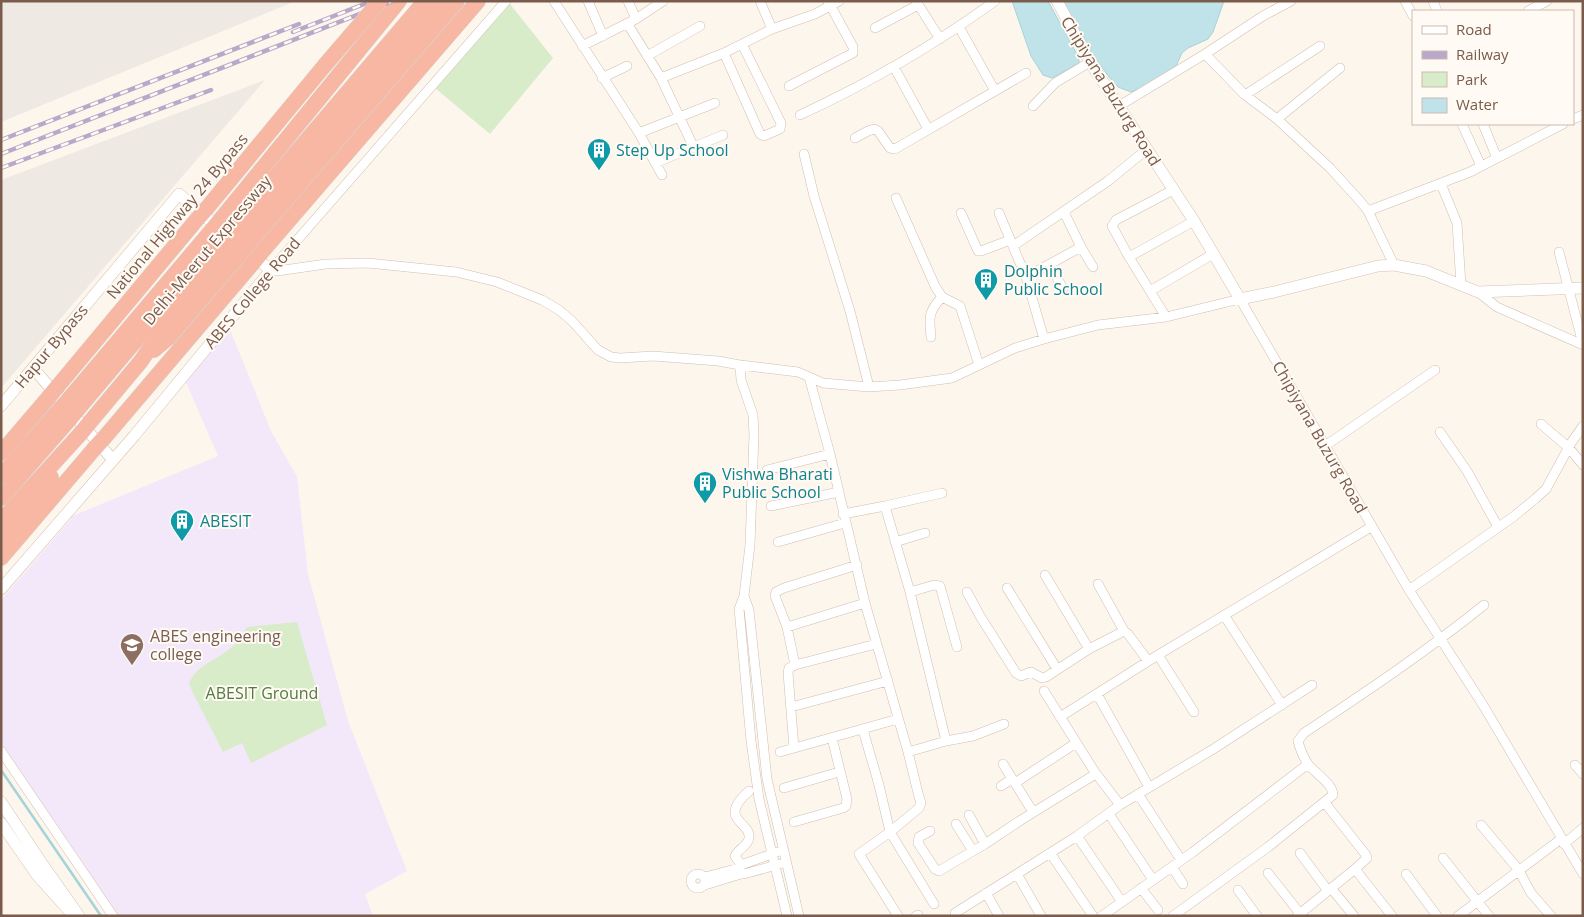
<svg xmlns="http://www.w3.org/2000/svg" width="1584" height="917" viewBox="0 0 1584 917" font-family="'Open Sans',sans-serif">
<style>
.industrial{fill:#efe9e4}
.education{fill:#f3e8fa}
.green{fill:#d8ecc9}
.water{fill:#bfe3e8;stroke:#a5d3da}
.lines{fill:none;stroke-linecap:round;stroke-linejoin:round}
.stream{stroke:#a5d3da;stroke-width:2.5}
.street-casing{stroke:#d1beb0;stroke-width:10}
.secondary-casing{stroke:#d6c0b0;stroke-width:12}
.highway-casing{stroke:#dad1cd;stroke-width:16}
.street{stroke:#fff;stroke-width:9}
.secondary{stroke:#fff;stroke-width:11}
.highway{stroke:#f7b7a3;stroke-width:15}
.rail-casing{stroke:#b9a8c9;stroke-width:4.5}
.rail{stroke:#fffaf3;stroke-width:2.5;stroke-dasharray:8;stroke-linecap:butt}
.highway-bridge-casing{stroke:#dad1cd;stroke-width:16;stroke-linecap:butt}
.highway-bridge{stroke:#f7b7a3;stroke-width:15}
.labels{text-anchor:middle;stroke-width:4;stroke-linejoin:round;paint-order:stroke}
.street-label{font-size:16px;fill:#7a5c4d;stroke:#fffaf3}
.culture-label{font-size:16px;fill:#0d838f;stroke:#fffaf3;text-anchor:start}
.education-label{font-size:16px;fill:#785e54;stroke:#fffaf3;text-anchor:start}
.park-label{font-size:16px;fill:#537a41;stroke:#fffaf3}
</style>
<rect width="100%" height="100%" fill="#fdf6ec"/>
<path class="industrial" d="M1,1H296L1,122Z
M265,80L1,388V180Z"/>
<path class="education" d="M229,327L271,431L297,477L308,574L348,721L407,871L365,894L373,916H119L1,742V600L71,519L70,517L218,456L185,380Z"/>
<path class="green" d="M510,4L553,58L490,134L435,88Z
M297,622L327,725L251,763L242,743L223,752L193,693L189,683C197,666 210,663 224,653C235,646 241,637 247,627Z"/>
<path class="water" d="M1012,1H1048L1079,58V63L1052,78L1043,75L1031,56Z
M1062,1H1224L1213,32L1208,39L1188,48L1182,53L1176,66L1144,87L1131,92L1118,87L1109,77L1087,46Z"/>
<g class="lines">
<path class="stream" d="M1,770L101,916"/>
<g class="street-casing">
<path id="street" d="M554,1L639,133L662,175
M588,1L603,36
M628,1L636,19
M760,1L772,29
M916,1L940,39
M1405,1L1413,16
M1433,1L1437,11
M1528,11L1547,1
M627,23L661,78L694,148
M959,27L995,91
M875,28L918,5
M582,46L636,19L663,1
M724,53L760,134L764,136L780,129L781,123L742,44
M1205,54L1245,95L1277,119L1330,168L1360,201L1368,211L1394,265
M647,56L700,26
M894,67L928,129
M602,78L627,66
M661,78L724,53L772,29L815,14L839,1
M789,86L853,53V47L828,1
M1245,95L1320,46
M1033,106L1055,83L1090,62
M1119,106L1205,54L1263,16L1291,1
M800,115C869,83 933,46 995,1
M1277,119L1340,68
M1573,119L1583,115
M1462,124L1481,166
M1483,124L1497,158
M639,133L715,103
M855,138L868,131L874,129L878,131L890,148L895,149L1026,73
M804,154L814,196L850,311L869,387
M655,163L723,135
M1441,184L1457,223L1461,285
M896,198L935,286L942,297L960,306L979,365
M1368,211L1470,172L1563,124
M1064,212L1081,247
M961,213L978,251H981L1010,240
M999,213L1026,277L1044,339
M1013,246L1108,181L1146,150
M1559,252L1583,344
M1129,257L1194,221
M1050,265L1063,289
M271,270L277,271L326,264L368,263L456,272L497,282L542,300L559,310L572,321L598,350L611,357L620,358L653,356L718,361L740,365L798,372L823,383L869,387L900,385L952,378L1015,348L1044,339L1098,325L1166,317L1240,299L1409,590L1483,705L1583,874
M271,270L506,1
M1026,277L1081,247L1093,267
M1150,291L1213,254
M1478,292L1497,307L1583,345
M1166,317L1129,257L1112,226L1116,220L1173,190
M931,337C929,317 928,312 942,297
M740,365L741,380L753,415L754,435L750,545L744,596L739,609L741,630L751,741L759,799L787,916
M809,377L830,454L865,603L908,752
M1541,424L1569,448L1583,465
M1440,432L1467,471L1498,527
M1325,446L1435,370
M767,470L830,454
M771,506L839,492
M885,506L942,493
M843,514L885,506L910,592L946,741
M778,542L845,523
M895,542L925,533
M1045,575L1089,649
M1098,584L1124,631
M1007,588L1057,669
M1409,590L1513,517L1535,499L1546,489L1571,443L1583,426
M910,592L934,585L940,586L957,647
M967,592L980,616L1016,673L1021,676L1031,672L1042,678L1046,677L1089,649L1124,631L1128,634L1148,661
M744,596L749,610L767,779L799,916
M1224,615L1282,705
M787,627L865,603
M1158,655L1194,712
M795,665L787,627L775,596L776,592L784,588L857,565
M1044,691L1096,774
M1097,694L1149,787
M791,707L888,681
M1060,717L1158,655L1371,527
M863,730L879,785L890,832L934,904
M794,748L788,673L789,668L795,665L876,644
M1,751L113,916
M780,752L898,719
M1003,764L1033,812
M1575,765L1583,774
M1015,783L1076,743
M1001,786L1012,779
M784,788L839,772
M1138,794L1181,860
M1109,814L1153,880
M969,815L985,844
M794,822L843,808L846,806L847,799L832,738
M956,824L973,851
M1481,825L1518,869L1531,893L1551,916
M930,831L919,837L918,843L935,869L939,871L985,844L1021,820L1094,775L1098,776L1120,805
M1077,836L1122,902
M1564,844L1583,828
M777,852L741,865L739,871L744,874L780,864
M1050,853L1093,916
M1300,853L1328,891
M1443,858L1489,916
M741,865L735,856C738,849 748,846 749,838C752,822 716,820 749,791
M1172,867L1183,884
M1355,869L1392,916
M1268,873L1302,916
M691 881a7 7 0 1 1 14 0a7 7 0 1 1-14 0Z
M1017,874L1041,916
M1406,874L1437,916
M705,877L739,868
M705,885L741,874
M1141,888L1158,910
M1331,888L1354,916
M1238,890L1257,916
M986,893L999,916
M955,913L1077,836L1120,805L1215,748L1312,685
M898,916L859,854L890,832L919,808L921,803L919,797L908,752L946,741L973,736L1004,724
M916,916L918,915
M1102,916L1193,852L1308,764
M1173,916L1268,847L1333,795C1333,783 1315,774 1308,764C1304,758 1300,749 1298,741L1304,733C1366,692 1427,651 1484,605
M1297,916L1355,869L1367,858L1366,855L1325,803
M1458,916L1561,839"/>
</g>
<g class="secondary-casing">
<path id="secondary" d="M1057,1L1090,62L1194,221L1240,299L1274,292L1378,266L1394,265L1426,271L1478,292L1583,288
M33,368L113,460
M1,406L179,194L221,230
M1,589L134,436L271,270L251,255
M1,802L43,865L79,916
M1,823L37,875L71,913"/>
</g>
<g class="highway-casing">
<path id="highway" d="M207,208L325,65
M221,219L399,1
M231,229L425,1
M240,236L439,1
M248,244L457,1
M260,254L478,1
M154,350L168,338L240,254
M58,386L198,218
M69,399L212,230
M78,409L222,238
M90,422L141,361L162,330L231,246
M104,438L252,264
M1,453L49,397
M1,476L60,409
M1,498L69,420
M1,521L81,433
M1,541L51,477
M1,558L94,449"/>
</g>
<use href="#street" class="street"/>
<use href="#secondary" class="secondary"/>
<use href="#highway" class="highway"/>
<g class="rail-casing">
<path id="rail" d="M293,32L372,1
M1,140L299,24
M1,154L393,1
M1,168L211,90"/>
</g>
<use href="#rail" class="rail"/>
<g class="highway-bridge-casing">
<path id="highway-bridge" d="M325,65L380,1
M198,218L207,208
M212,230L221,219
M222,238L231,229
M231,246L240,236
M240,254L248,244
M252,264L260,254
M49,397L58,386
M60,409L69,399
M69,420L78,409
M81,433L90,422
M94,449L104,438"/>
</g>
<use href="#highway-bridge" class="highway-bridge"/>
</g>
<defs>
<g id="building-pin" transform="scale(1.25)"><path d="M0 17L-7.5 6A9.5 9.5 0 1 1 7.5 6Z" fill="#0f9aa8" stroke="#fffaf3"/><path d="M-4-6H4V6H1V3H-1V6H-4ZM-2.5-4.3h1.7v1.8h-1.7ZM.8-4.3h1.7v1.8H.8ZM-2.5-1h1.7V.8h-1.7ZM.8-1h1.7V.8H.8Z" fill="#fff"/></g>
<g id="university-pin" transform="scale(1.25)"><path d="M0 17L-7.5 6A9.5 9.5 0 1 1 7.5 6Z" fill="#8d6e63" stroke="#fffaf3"/><path d="M0-5L7-2L0 1L-7-2ZM-4 1L0 2.5L4 1V4Q0 6-4 4Z" fill="#fff"/></g>
</defs>
<g fill-rule="evenodd">
<use href="#building-pin" x="599" y="150"/>
<use href="#building-pin" x="986" y="280"/>
<use href="#building-pin" x="705" y="483"/>
<use href="#building-pin" x="182" y="521"/>
<use href="#university-pin" x="132" y="645"/>
</g>
<g class="labels">
<g class="street-label">
<text transform="translate(1111 91) rotate(58)" y="6">Chipiyana Buzurg Road</text>
<text transform="translate(177 216) rotate(-50)" y="6">National Highway 24 Bypass</text>
<text transform="translate(207 250) rotate(-50)" y="6">Delhi-Meerut Expressway</text>
<text transform="translate(252 293) rotate(-50)" y="6">ABES College Road</text>
<text transform="translate(51 346) rotate(-50)" y="6">Hapur Bypass</text>
<text transform="translate(1320 437) rotate(60)" y="6">Chipiyana Buzurg Road</text>
</g>
<g class="culture-label">
<text x="616" y="156">Step Up School</text>
<text x="1004" y="277">Dolphin<tspan x="1004" dy="18">Public School</tspan></text>
<text x="722" y="480">Vishwa Bharati<tspan x="722" dy="18">Public School</tspan></text>
<text x="200" y="527">ABESIT</text>
</g>
<g class="education-label">
<text x="150" y="642">ABES engineering<tspan x="150" dy="18">college</tspan></text>
</g>
<g class="park-label">
<text x="262" y="699">ABESIT Ground</text>
</g>
</g>
<rect width="1584" height="917" fill="none" stroke="#7a5c4d" stroke-width="5"/>
<rect x="1412" y="10" width="162" height="115" fill="#fffaf3" stroke="#cabbb1"/>
<rect x="1422" y="26" width="25" height="8" fill="#ffffff" stroke="#cabbb1"/>
<text x="1456" y="35" font-size="15" fill="#7a5c4d">Road</text>
<rect x="1422" y="51" width="25" height="8" fill="#b9a8c9" stroke="#cabbb1"/>
<text x="1456" y="60" font-size="15" fill="#7a5c4d">Railway</text>
<rect x="1422" y="72" width="25" height="15" fill="#d8ecc9" stroke="#cabbb1"/>
<text x="1456" y="85" font-size="15" fill="#7a5c4d">Park</text>
<rect x="1422" y="98" width="25" height="15" fill="#bfe3e8" stroke="#cabbb1"/>
<text x="1456" y="110" font-size="15" fill="#7a5c4d">Water</text>
</svg>
